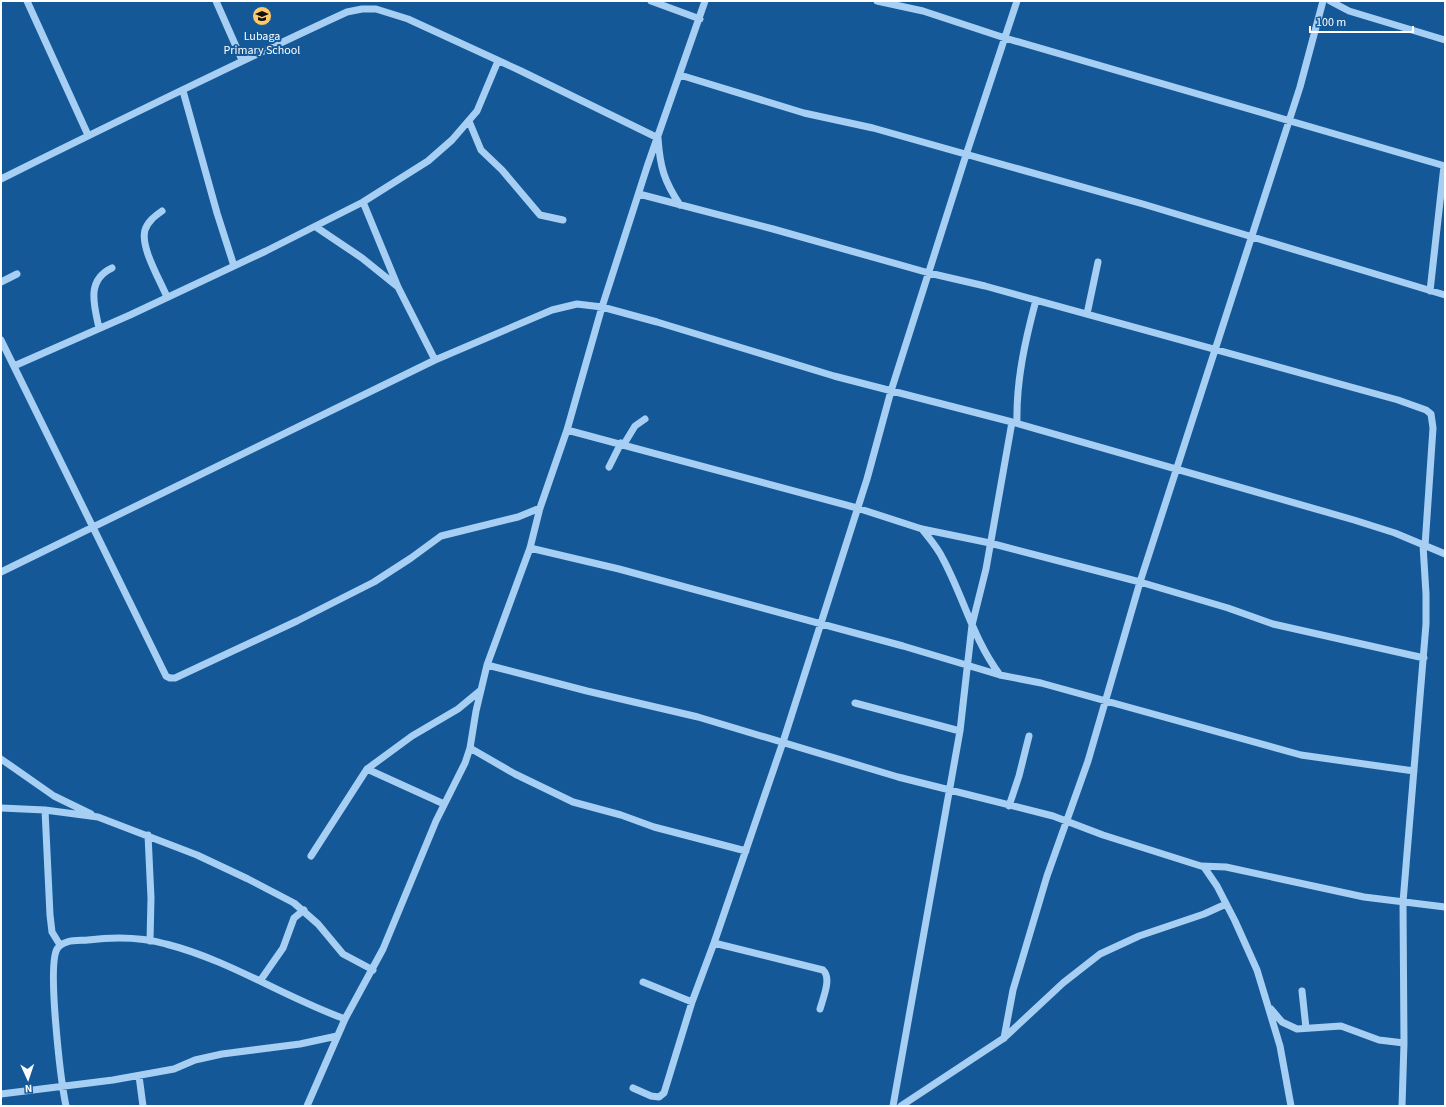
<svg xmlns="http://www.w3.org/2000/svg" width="1446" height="1107" viewBox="0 0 1446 1107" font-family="'Source Sans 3',sans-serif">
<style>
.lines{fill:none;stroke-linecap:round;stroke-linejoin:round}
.minor{stroke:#a6cff3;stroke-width:7}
.labels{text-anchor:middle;stroke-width:4;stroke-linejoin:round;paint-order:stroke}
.poi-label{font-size:12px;fill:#fff;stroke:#145898}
</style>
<rect width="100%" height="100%" fill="#145898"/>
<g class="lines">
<path class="minor" d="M27,1L88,135
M216,1L242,60
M651,1L700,19
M877,1L923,11L1005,38L1445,166
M1330,1L1349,11L1445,40
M680,75L804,113L873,128L1143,204L1445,295
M183,91L217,213L234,266
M469,121L481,150L502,170L540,215L563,220
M1,179C116,122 230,66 347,12L362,9H376L408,19L521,71L658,138C660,167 664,181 680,205
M639,194L773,229L929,273L985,286L1398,400L1426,410L1431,414L1433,428L1425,546
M363,202L398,287L435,360
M162,211C155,216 148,221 145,230C140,247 160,280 167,297
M316,227L362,258L398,287
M1,282L17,274
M1430,291L1444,166
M1087,314L1098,262
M99,328C94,305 86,280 112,268
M1,340L166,676L170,678H175L297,621L374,582L411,558L441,536L518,517L540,508
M14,366L130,315L266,251L363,202L428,161L452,140L477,111L498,61
M1017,423C1016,381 1025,341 1036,300
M567,430L857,508L922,529L990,543L1140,582L1228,608L1273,624L1424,658
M624,444L635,426L645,419
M609,467L621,443
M922,529C929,538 938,548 943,559C964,598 973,639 1000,675
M530,548L619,569L903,646L1000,675L1041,683L1301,755L1414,771
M1,572L435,360L552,310L577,304L602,307L657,322L834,376L1012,422L1354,520L1395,533L1445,554
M487,665L587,691L698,717L898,777L1053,816L1103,835L1204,867L1217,886L1235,921L1257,970L1280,1046L1291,1106
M855,703L960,731
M470,748L515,774L573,802L621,815L654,827L746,851
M1,759L54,796L91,814
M367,769L444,804
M1009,806L1019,776L1029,736
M1,808L45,810L98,817L197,855L248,879L294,903L318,924L343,954L373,970
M45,810L50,915L52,932L60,945
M148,835L151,898L150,941
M311,856L367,769L412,736L458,709L481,690
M1201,866L1226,867L1364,897L1445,907
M714,943L823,970C832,978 823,998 820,1009
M260,981L283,948L294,918L304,910
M643,982L692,1002
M1302,991L1306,1028
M1271,1009L1282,1022L1297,1029L1341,1026L1379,1040L1404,1043
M1004,1038L1013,990L1047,876L1088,761L1140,582L1300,87L1323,1
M139,1076L143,1106
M633,1088L651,1096L659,1097L664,1093L692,1002L714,943L783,742L867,479L891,391L966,155L1017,1
M1,1094L113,1080L174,1069L195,1060L222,1054L300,1044L337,1036
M66,1106C61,1082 47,967 57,949C63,939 78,941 88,940C114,937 141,937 166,944C229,960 284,997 345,1019
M307,1106L345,1019L383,949L436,821L465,763L470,748L476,711L487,665L530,548L540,508L567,430L602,307L647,167L705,1
M893,1106L960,731L972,625L986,569L1012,422
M901,1106L1004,1038L1063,983L1100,954L1139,936L1204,914L1226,904
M1402,1106L1404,1043L1403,902L1426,624V594L1423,545"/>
</g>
<defs>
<g id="school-disc" transform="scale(1)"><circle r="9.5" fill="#ffc868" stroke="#145898"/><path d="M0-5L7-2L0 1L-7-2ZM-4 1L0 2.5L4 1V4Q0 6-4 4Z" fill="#111"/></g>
</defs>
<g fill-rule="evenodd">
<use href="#school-disc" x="262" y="16"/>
</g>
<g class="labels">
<g class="poi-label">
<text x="262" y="40">Lubaga<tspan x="262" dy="14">Primary School</tspan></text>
</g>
</g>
<rect width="1446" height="1107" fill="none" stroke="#ffffff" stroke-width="4"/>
<g transform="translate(28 1079) rotate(177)" stroke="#145898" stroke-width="3" paint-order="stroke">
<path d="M0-3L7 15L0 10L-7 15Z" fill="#ffffff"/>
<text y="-6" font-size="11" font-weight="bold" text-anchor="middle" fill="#ffffff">N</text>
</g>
<path d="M1310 26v6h103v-6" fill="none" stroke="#ffffff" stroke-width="2"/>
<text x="1316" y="26" font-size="12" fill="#ffffff" stroke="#145898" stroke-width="3" paint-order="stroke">100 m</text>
</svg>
